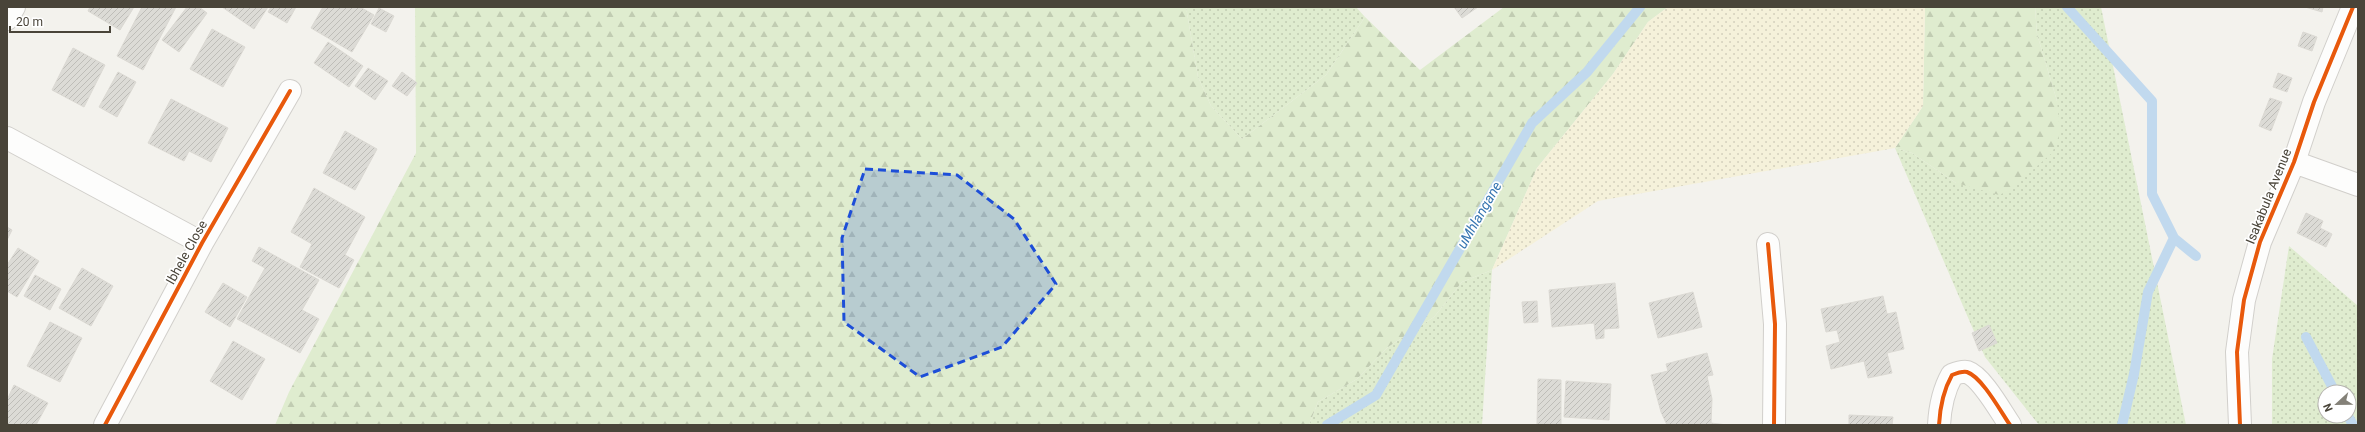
<svg xmlns="http://www.w3.org/2000/svg" width="2365" height="432" viewBox="0 0 2365 432" font-family="Roboto,sans-serif">
<style>
.grass{fill:url(#grass-dots);fill-rule:evenodd}
.forest{fill:url(#forest-firs)}
.sand{fill:url(#sand-dots)}
.lines{fill:none;stroke-linecap:round;stroke-linejoin:round}
.stream{stroke:#c1d9ee;stroke-width:10}
.building{fill:url(#building-hatch);stroke:#dbd9d3}
.street-casing{stroke:#d1cfcb;stroke-width:24}
.street{stroke:#fdfdfc;stroke-width:22}
.cycleway-casing{stroke:#fff;stroke-width:6}
.cycleway{stroke:#e8590c;stroke-width:4}
.marked{fill:#1d4ed8;fill-opacity:0.2;stroke:#1d4ed8;stroke-width:3;stroke-dasharray:8 5;stroke-linejoin:round}
.labels{text-anchor:middle;stroke-width:3.5;stroke-linejoin:round;paint-order:stroke}
.street-label{font-size:13px;fill:#494439;stroke:#fff}
.water-label{font-size:14px;font-style:italic;fill:#3675b1;stroke:#fff}
</style>
<defs>
<pattern id="grass-dots" width="8" height="8" patternUnits="userSpaceOnUse"><rect width="8" height="8" fill="#dfeccf"/><path d="M2 2h.1M6 6h.1" fill="none" stroke="#c1ccb2" stroke-width="1.8" stroke-linecap="round"/></pattern>
<pattern id="forest-firs" width="22" height="20" patternUnits="userSpaceOnUse"><rect width="22" height="20" fill="#dfeccf"/><path d="M5 1l3.5 6h-7zM16 11l3.5 6h-7z" fill="#c1ccb2"/></pattern>
<pattern id="sand-dots" width="8" height="8" patternUnits="userSpaceOnUse"><rect width="8" height="8" fill="#f5f1da"/><path d="M2 2h.1M6 6h.1" fill="none" stroke="#d4d0bc" stroke-width="1.8" stroke-linecap="round"/></pattern>
<pattern id="building-hatch" width="6" height="6" patternUnits="userSpaceOnUse"><rect width="6" height="6" fill="#dcdbd6"/><path d="M-1 1l2-2M0 6l6-6M5 7l2-2" fill="none" stroke="#bebdb8"/></pattern>
</defs>
<rect width="100%" height="100%" fill="#f3f2ed"/>
<path class="grass" d="M1186,7H1356L1365,17L1326,75L1242,139L1211,106L1198,77Z
M2035,7H2101L2186,425H2039L1985,357L1895,148L1912,153L1956,183L2057,101L2037,34Z
M2289,246L2358,306V425H2272V359ZM2325,392H2349V416H2325Z
M1492,270L1482,425H1309L1318,402L1357,379L1388,347L1434,317L1462,282Z"/>
<path class="forest" d="M415,7H1186L1198,77L1211,106L1242,139L1326,75L1365,17L1420,70L1504,7H1668L1648,22L1613,74L1537,168L1492,270L1462,282L1434,317L1388,347L1357,379L1318,402L1309,425H275L289,392L416,153Z
M1925,7H2035L2037,34L2057,101L2060,133L2052,153L2010,190L1999,195L1956,183L1912,153L1895,148L1923,106Z"/>
<path class="sand" d="M1668,7H1925L1923,106L1895,148L1598,201L1492,270L1537,168L1613,74L1648,22Z"/>
<g class="lines">
<path class="stream" d="M2067,7L2152,101V194L2174,238L2196,256
M2306,337L2335,392
M2348,416L2353,425
M1327,425L1376,395L1532,123L1587,72L1640,7
M2122,425L2134,374L2148,292L2174,238"/>
</g>
<path class="building" d="M90,7H134L120,30L88,11Z
M142,7H176L143,70L117,56Z
M187,7H199L207,13L179,52L162,40Z
M222,7H268L254,29Z
M271,7H296L287,23L268,12Z
M323,7H360L374,15L352,52L311,28Z
M1454,7H1478L1462,18Z
M2305,7H2323L2322,12Z
M379,8L394,16L386,32L371,24Z
M212,29L245,47L223,87L190,69Z
M2303,32L2317,37L2312,51L2298,46Z
M328,42L363,66L349,87L314,63Z
M73,48L105,65L84,107L52,90Z
M368,68L388,81L375,100L355,86Z
M118,72L136,82L117,117L99,107Z
M402,72L417,83L407,96L392,86Z
M2278,73L2292,78L2287,92L2273,87Z
M2270,98L2282,102L2271,131L2259,126Z
M171,99L228,128L211,162L189,151L184,161L148,143Z
M345,131L377,149L355,190L323,173Z
M314,188L365,217L345,255L354,260L339,288L300,267L312,244L291,232Z
M2306,213L2323,221L2320,228L2332,234L2326,247L2297,233Z
M7,227L12,230L7,240Z
M259,247L319,280L302,310L319,319L300,353L237,319L265,268L252,261Z
M18,248L39,261L17,297L7,291V265Z
M82,268L113,286L91,326L59,308Z
M35,275L61,289L50,310L24,296Z
M223,283L247,297L230,327L205,312Z
M1615,283L1619,328L1604,329V338L1596,339L1594,323L1552,327L1549,290Z
M1693,292L1702,327L1658,338L1649,303Z
M1883,296L1887,314L1896,312L1904,349L1887,353L1892,373L1868,378L1864,361L1831,369L1826,346L1840,342L1837,330L1826,332L1821,309Z
M1537,301L1538,322L1524,323L1522,302Z
M50,322L82,338L60,382L27,366Z
M1989,325L1997,343L1979,351L1972,333Z
M233,341L265,359L242,400L210,381Z
M1707,353L1713,375L1707,376L1712,399L1711,423L1727,425H1667L1661,412L1651,375L1668,371L1666,364Z
M1538,379L1561,380V425L1537,424Z
M1566,381L1611,384L1609,420L1564,417Z
M14,385L48,403L36,425H7V400Z
M1849,415L1893,417L1892,425H1849Z"/>
<g class="lines">
<g class="street-casing">
<path id="street" d="M7,19L14,7
M7,138L202,243
M2294,162L2358,185
M1768,244L1775,324L1774,425
M105,425L202,243L290,91
M1939,425C1940,406 1943,391 1952,375C1957,373 1962,371 1967,372C1982,377 2001,412 2010,425
M2240,425L2237,352L2244,300L2260,242L2294,162L2314,102L2353,7"/>
</g>
<use href="#street" class="street"/>
<g class="cycleway-casing">
<path id="cycleway" d="M1768,244L1775,324L1774,425
M105,425L202,243L290,91
M1939,425C1940,406 1943,391 1952,375C1957,373 1962,371 1967,372C1982,377 2001,412 2010,425
M2240,425L2237,352L2244,300L2260,242L2294,162L2314,102L2353,7"/>
</g>
<use href="#cycleway" class="cycleway"/>
</g>
<path class="marked" d="M865,169L957,175L1014,219L1056,284L1002,347L920,377L844,322L842,238Z"/>
<g class="labels">
<g class="street-label">
<text transform="translate(2268 196) rotate(-68)" y="5">Isakabula Avenue</text>
<text transform="translate(186 252) rotate(-61)" y="5">Ibhele Close</text>
</g>
<g class="water-label">
<text transform="translate(1479 215) rotate(-60)" y="5">uMhlangane</text>
</g>
</g>
<rect width="2365" height="432" fill="none" stroke="#494439" stroke-width="16"/>
<g transform="translate(2337 404) rotate(248)"><circle r="19" fill="#ffffff" stroke="#b6b4b0"/>
<path d="M0-3L7 15L0 10L-7 15Z" fill="#848178"/>
<text y="-6" font-size="11" font-weight="bold" text-anchor="middle" fill="#494439">N</text>
</g>
<path d="M10 26v6h100v-6" fill="none" stroke="#494439" stroke-width="2"/>
<text x="16" y="26" font-size="12" fill="#494439" stroke="#ffffff" stroke-width="3" paint-order="stroke">20 m</text>
</svg>
